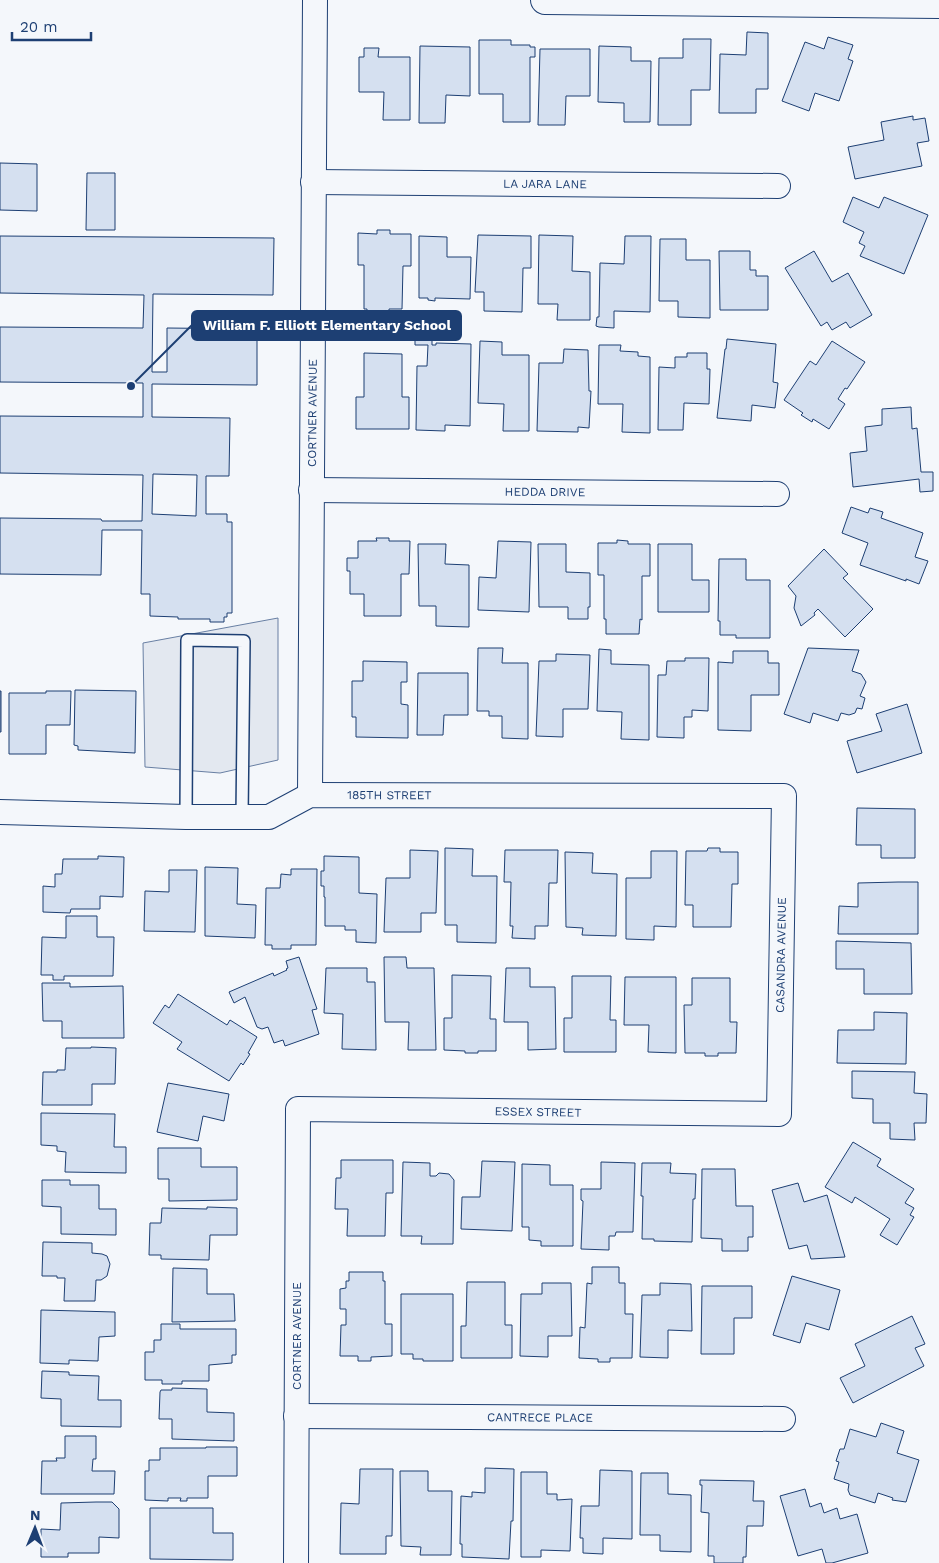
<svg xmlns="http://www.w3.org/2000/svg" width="939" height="1563" viewBox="0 0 939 1563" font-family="'Work Sans',sans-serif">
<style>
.parking{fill:#e3e8f0;stroke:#687fa3}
.building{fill:#d5e0f0;stroke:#1d3f73;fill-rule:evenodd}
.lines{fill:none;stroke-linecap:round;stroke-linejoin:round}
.service-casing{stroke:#1d3f73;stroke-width:14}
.minor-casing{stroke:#1d3f73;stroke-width:26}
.tertiary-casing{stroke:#1d3f73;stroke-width:30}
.service{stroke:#f4f7fb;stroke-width:11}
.minor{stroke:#f4f7fb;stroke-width:24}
.tertiary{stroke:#f4f7fb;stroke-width:28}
.labels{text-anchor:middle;stroke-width:4;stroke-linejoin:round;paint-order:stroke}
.street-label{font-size:12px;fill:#1d3f73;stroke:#f4f7fb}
.leader{fill:none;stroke:#1d3f73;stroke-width:2}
.callout-dot{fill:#1d3f73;stroke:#f4f7fb;stroke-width:2}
.callout{fill:#1d3f73;stroke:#1d3f73;stroke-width:2}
.callout-label{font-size:14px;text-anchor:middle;font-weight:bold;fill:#fff}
</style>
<rect width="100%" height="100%" fill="#f4f7fb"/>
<path class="parking" d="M278,618V760L220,773L145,767L143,643Z"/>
<path class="building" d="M747,32L768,33V89H756V113H719L720,54L746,55Z
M828,37L853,45L848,59L853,61L839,101L815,93L809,111L782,101L805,42L824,49Z
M683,39H711L710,90H691V125H658L659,58H683Z
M479,40H511V45H530V47H535V57H530V122H503V94H479Z
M420,46L470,47V96L446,95L445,123H419Z
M599,46L631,47V61H651L650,122H624V103L598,102Z
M364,48H379L378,57H410V120H383L384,92H359V57H364Z
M540,49H590V96H566L565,125H538Z
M913,116V120L925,118L929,141L917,143L922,166L855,179L848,147L884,140L881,122Z
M0,163L37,164V211L0,210Z
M87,173H115V230H86Z
M853,197L879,208L884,197L928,215L904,274L860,256L865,246L859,243L864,232L843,222Z
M377,230H390V234H411V266H403L402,309H389V320H367V309H364V265H358V233L377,234Z
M478,235L531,236V268H523L522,312L484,311V292H475Z
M539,235L573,236L572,271L590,272V320H557L558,304H538Z
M0,236L274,238L273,295L153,294L152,372H167V328L257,329V385L152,384V417L230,418L229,476H206V514H227V522H232V613H227V617H224V622H210V619H178V617L150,616V594H141L142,530H102L101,575L0,574V518L101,519L102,521H142L143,475L0,473V416L143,417V383L0,382V327L143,328L144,295L0,293ZM153,474L197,475L196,516L152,514Z
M419,236L447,237V257H471L470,299L435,298V301L428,300V298H419Z
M625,236H651L650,312L614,311V328L599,327L596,326L597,317H599L600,263L624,264Z
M660,239H686V260H710V318L678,317V301H659Z
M719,251H750V270H756V276H768V310H720Z
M814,251L832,282L848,273L872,315L850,328L846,322L832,330L827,322L821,326L785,268Z
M415,333L432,334V345H436V343L471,344L470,426L445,425V431L416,430L417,366H427L428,345H415Z
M727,339L776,344L773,382L778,383L775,408L752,405L751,421L717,418L725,349H726Z
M480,341L502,342V355H529V431H503L504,404L478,403Z
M832,341L865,362L847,389L845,388L838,399L845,404L829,429L813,419L812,422L801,415L803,413L784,400L810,361L816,365Z
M599,345H621L620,351L638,352V356L650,357V433L622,432L623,404H598Z
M564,349L588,350L589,391H591L589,428L578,427V432L537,431L539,363H563Z
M364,353L402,354V397H409V429H356V397H364Z
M687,353H707V369H710L709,404L684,403L683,430H658L659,367L675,368V357H687Z
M911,407L912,429L917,428L921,472H933V491L920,492L919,479L853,487L850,453L867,451L865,427L882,425V409Z
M851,507L868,513L870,508L883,512L881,518L923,533L915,557L928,561L919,584L906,579V581L860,565L868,543L842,533Z
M376,538H389V541H410L409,574H401V616H364V594H350V571H347V558H358V541H377Z
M617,540L628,541V544H650V576H642V620L640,619L639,634H606V619H604V575H598V543H617Z
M498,541L531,542L529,612L478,610L479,577L496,578Z
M418,544H446L445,564L469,565V627L436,626V606H419Z
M538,544H566V572L590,573V607H588V619H568V607H539Z
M658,544H692V580H709V612H658Z
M824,549L848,574L843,578L873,609L845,637L818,609L814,613L815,615L801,626L794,608L796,596L788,586Z
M719,559H746V580H770V638H736V635H720V621H718Z
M478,648H503L502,663H528V739L502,738V716H489V711H477Z
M808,648L859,650L852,671L861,674L866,682L860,696L865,698L862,709L857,708L855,713L849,715L841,713L838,721L813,713L810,723L784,714Z
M599,649L611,650V664L649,665V740L621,739L622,712L597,711Z
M733,651H768V663H779V695H751V731L718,730V662L733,663Z
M556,654L590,655L588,709H563V737L536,736L539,661H556Z
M685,658H709L708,711L692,710V717H684V738L657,737L658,675H666L667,661H685Z
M363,661L407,662V682H401V704L408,705V738L356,737V717H352V681H363Z
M418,673H468V715H444L443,735H417Z
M75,690L136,691L135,753L78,750V746L74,745Z
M0,691H1V732H0Z
M46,691H71L70,725H46V754H9V693H46Z
M907,704L922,753L857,773L847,741L882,731L876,714Z
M857,808L915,809V858H881V845H856Z
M445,848L473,849L472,876H497L496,943L457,942V925H445Z
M708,848H720V852H738V884H732L731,927H693V905H685L686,851H707Z
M410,850L438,851L436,913H421V932H384L386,878H410Z
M505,850H558L557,883H549L548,926H535V939L512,938L513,926H510L511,882H504Z
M651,851H677L676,927L654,926V940L626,939V878H651Z
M565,852L593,853L592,873L617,874L616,936L582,935L583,928L566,927Z
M98,856L124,857L123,897L100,896V909H71L70,913L43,912V886L55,887V874H62L63,859H98Z
M324,856L359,857V893L377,894L376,943L356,942V930H345V926H325V897H324V886H321V871H324Z
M205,867L238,868L237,904L256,905L255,938L205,936Z
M291,869H317L316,945H291V949H272V945H265L266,888H280L281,874L291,875Z
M169,870H197L195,932L144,931L145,891L169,892Z
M898,882H918V934H838L839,906L858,907V883Z
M66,916H97V937H114L113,976H64V980H53V975H41L42,937L66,938Z
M836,941L911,943L912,994H864V969H836Z
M299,957L317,1009L312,1010L319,1034L285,1046L283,1040L274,1043L268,1027L262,1029L257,1027L245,997L234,1003L229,992L273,973L274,976L287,970L286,969L288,968L286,961Z
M384,957H406L407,968H434L436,1050H408L409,1022H385Z
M326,968H367V982H375L376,1050L342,1049L343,1014L324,1013Z
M506,968H530V987H555L556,1049L528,1050V1022H504Z
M452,975L491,976L490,1019H496V1051H478V1053H465V1051L444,1050V1018H452Z
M572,976H611L610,1020H616V1052H564V1018H572Z
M625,977H676V1053L648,1052L649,1025H624Z
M692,978H730V1022H737L736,1053H718V1056H705V1053H685L684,1005H692Z
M42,983H70V987L123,986L124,1038H62V1021H43Z
M178,994L227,1025L230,1020L257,1037L248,1053L250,1054L243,1065L241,1063L229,1081L177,1049L182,1042L153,1023L165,1005L169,1008Z
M874,1012L907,1013L906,1064L837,1063L838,1030H874Z
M91,1047L116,1048L115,1084H92V1105H42L43,1072H57V1070H65L66,1048H91Z
M852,1071L915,1072L914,1093L927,1094L926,1123H914L915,1140L890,1139V1123H873V1099L852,1098Z
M168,1083L229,1094L224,1121L203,1116L198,1141L157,1132Z
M41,1113L115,1114L114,1147H126V1173L65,1172L66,1152L57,1151V1146L41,1145Z
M853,1142L881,1159L877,1166L914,1189L905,1203L914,1208L910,1215L914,1217L897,1245L880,1235L890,1219L855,1197L852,1203L825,1187Z
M158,1148H201V1167H237V1200L169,1201V1179H158Z
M341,1160H393V1193H386L385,1236H347L348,1209H335L336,1178H341Z
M482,1161L515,1162L512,1231L461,1229L462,1197H480Z
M403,1162L430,1163V1176H436L439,1173L449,1174L454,1180L453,1244H421L422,1236H401Z
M601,1162L635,1163L633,1232H616L615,1236H609V1250L581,1249L583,1201L581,1200V1189H601Z
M642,1163H671L670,1173L696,1174L695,1199H693L692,1242L654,1241V1239H642L643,1196H641Z
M522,1164L550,1165V1185H573V1246H541V1241L529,1240V1227H522Z
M702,1169H735L736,1206H753V1237H748V1251H722V1239L701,1238Z
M42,1180H70V1185H99V1209H116V1235L61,1234V1207L42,1206Z
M798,1183L804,1202L827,1195L845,1257L811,1259L807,1245L789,1249L772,1190Z
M207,1207L237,1208V1235H210L209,1260L161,1259V1255H149L150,1223H161L162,1208L207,1209Z
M43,1242L92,1243V1253L102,1254L107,1256L110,1264L107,1276L101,1280H96L95,1301H64L65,1278H57V1276H42Z
M592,1267H619V1283H625V1314H633L632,1358H610V1362H598V1359L579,1358L580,1327L585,1328L587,1283L592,1284Z
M173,1268L207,1269V1294H234L235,1321L172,1322Z
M349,1272H383V1281H385V1324H392V1356L371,1357V1361H358V1356H340L341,1325H346V1309H340V1289L346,1288V1281H349Z
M792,1276L840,1290L829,1330L806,1323L800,1343L773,1335Z
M467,1282H505V1325H512V1358H461V1326H466Z
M542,1283H571L572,1336H548V1357L520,1356L521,1294H542Z
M660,1283L691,1284L692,1331L668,1330V1358L640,1357L642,1295H660Z
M702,1286H752V1318H734V1354H701Z
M401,1294H453V1361H423V1359H413V1354H401Z
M41,1310L115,1312V1336L99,1337L98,1361L69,1360V1364L40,1363Z
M912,1316L925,1344L915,1348L924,1366L853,1403L840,1378L865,1366L855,1344Z
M161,1324H180V1329H236V1355H232V1363L209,1365V1381H182V1384H162V1380H145V1352H154V1340H161Z
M42,1371L69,1372V1375L99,1376L98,1400H121V1427L61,1426V1399L41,1398Z
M172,1388L207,1389V1412L234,1413V1441L172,1439V1419H159L160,1392L161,1390H172Z
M881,1423L904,1431L897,1453L919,1460L906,1502L892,1500L893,1498L878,1493L875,1503L850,1495L848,1490L849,1484L834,1479L839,1462L836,1461L840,1449H844L850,1429L876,1437Z
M65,1436H96V1459H93L92,1471H115L114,1494H41L42,1461H57L56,1458H65Z
M206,1447H237V1476H208V1498H187V1501H180L181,1498H168V1501L145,1500V1471H149V1460H160V1448H206Z
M485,1468L514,1469L513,1521H511L509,1559L462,1557V1544H460L461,1496L472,1497V1492L485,1493Z
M360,1469H393L392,1536H386V1554H340L341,1503L359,1504Z
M600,1470L632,1471V1539L603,1538V1554L583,1553V1538H580L581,1506H599Z
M400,1471H428V1491H452L451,1555H420L421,1547L401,1546Z
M521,1472H547V1494H557V1500L572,1499L570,1551L541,1550V1557H521Z
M641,1473H668V1494L691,1495V1552L660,1551V1535H640Z
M700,1480L754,1481L753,1501H764L763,1526H747L746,1557H743V1563H714V1556H708L709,1513L701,1512L702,1485H700Z
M805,1489L810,1507L821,1503L824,1513L837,1508L840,1519L857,1514L868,1553L832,1563H826L822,1549L798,1556L780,1496Z
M96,1502H112L119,1509V1538L99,1537V1553H68V1557H41V1529L60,1530L61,1503Z
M150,1508H213V1533H233V1560L150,1559Z"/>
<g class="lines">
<g class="service-casing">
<path id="service" d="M186,817L187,640L244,641L242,817"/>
</g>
<g class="minor-casing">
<g id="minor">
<path id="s1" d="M313,182L778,186"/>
<path id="s2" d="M311,490L777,494"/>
<path id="s3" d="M310,795L315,0"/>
<path id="s4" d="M0,812L186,817H269L310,795L784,796L779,1114L298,1109L296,1563"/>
<path id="s5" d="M296,1416L783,1419"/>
</g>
</g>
<g class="tertiary-casing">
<path id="tertiary" d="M545,0L939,4"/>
</g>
<use href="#service" class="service"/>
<use href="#minor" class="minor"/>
<use href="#tertiary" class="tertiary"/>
</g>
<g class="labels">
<g class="street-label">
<text dy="4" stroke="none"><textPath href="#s1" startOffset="232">LA JARA LANE</textPath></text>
<text dy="4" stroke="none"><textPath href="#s3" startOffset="382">CORTNER AVENUE</textPath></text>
<text dy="4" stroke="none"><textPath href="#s2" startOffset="234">HEDDA DRIVE</textPath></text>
<text dy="4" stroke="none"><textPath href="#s4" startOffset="395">185TH STREET</textPath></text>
<text transform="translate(781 955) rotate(-89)" y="4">CASANDRA AVENUE</text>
<text transform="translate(538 1112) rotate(1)" y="4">ESSEX STREET</text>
<text transform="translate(297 1336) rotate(-90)" y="4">CORTNER AVENUE</text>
<text dy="4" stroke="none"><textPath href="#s5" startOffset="244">CANTRECE PLACE</textPath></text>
</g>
</g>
<path class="leader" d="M131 386L192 325"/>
<circle class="callout-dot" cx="131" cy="386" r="5"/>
<rect class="callout" x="192" y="311" width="269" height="29" rx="5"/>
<g class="callout-label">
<text x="327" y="330">William F. Elliott Elementary School</text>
</g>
<g transform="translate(35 1528) rotate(1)" stroke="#f4f7fb" stroke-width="4" paint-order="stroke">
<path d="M0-4L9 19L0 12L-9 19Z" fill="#1d3f73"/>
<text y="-8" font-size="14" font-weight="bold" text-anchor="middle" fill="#1d3f73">N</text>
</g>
<path d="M12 32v8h79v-8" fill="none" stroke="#1d3f73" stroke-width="2.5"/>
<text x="20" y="32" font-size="15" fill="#1d3f73" stroke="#f4f7fb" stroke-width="4" paint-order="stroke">20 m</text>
</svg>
